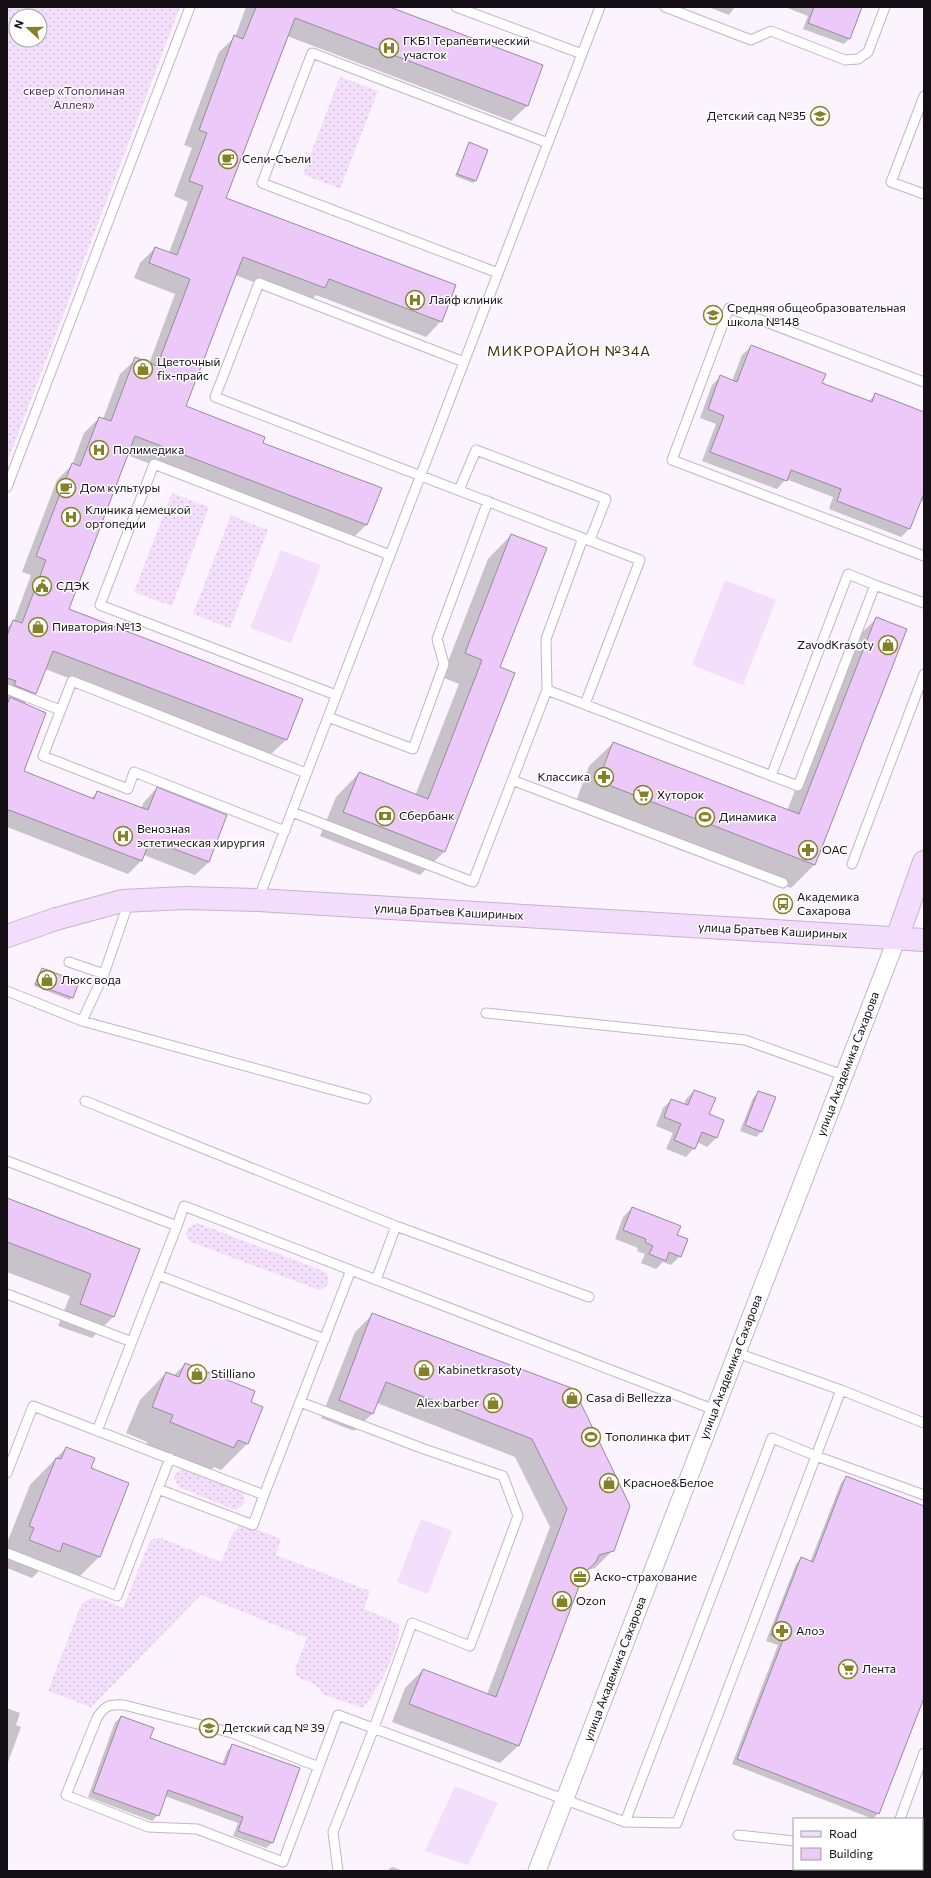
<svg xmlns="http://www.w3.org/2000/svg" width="931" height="1878" viewBox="0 0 931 1878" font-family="Commissioner,sans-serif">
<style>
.grass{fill:url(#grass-dots);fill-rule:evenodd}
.garden{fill:#f3dffb}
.shadow{fill:#0003}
.building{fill:#ecc9f9;stroke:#978b9c}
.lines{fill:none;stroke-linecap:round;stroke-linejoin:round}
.lane-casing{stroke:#c2b6c7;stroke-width:11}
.street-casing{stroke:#c2b6c7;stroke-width:19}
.secondary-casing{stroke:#c2b6c7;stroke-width:24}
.lane{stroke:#fff;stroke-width:9}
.street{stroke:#fff;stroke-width:17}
.secondary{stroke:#f4dcfd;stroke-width:22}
.labels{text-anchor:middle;stroke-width:3;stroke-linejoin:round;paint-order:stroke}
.poi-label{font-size:12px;fill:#130f15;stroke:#fff;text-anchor:start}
.park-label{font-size:12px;fill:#51275f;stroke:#fff}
.street-label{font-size:12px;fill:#130f15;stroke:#fff}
.quarter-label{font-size:14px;letter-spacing:1px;fill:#37350b;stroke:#fff}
</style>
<defs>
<pattern id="grass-dots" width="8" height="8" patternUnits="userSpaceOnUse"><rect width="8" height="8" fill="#f3dffb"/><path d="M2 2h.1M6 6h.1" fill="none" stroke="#cfbed6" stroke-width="1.8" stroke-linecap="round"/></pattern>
</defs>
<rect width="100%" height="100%" fill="#fbf3fe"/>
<path class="grass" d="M7,7H180L7,463ZM16,16H40V40H16Z
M340,77L378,91L340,189L303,174Z
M172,493L209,507L172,606L134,592Z
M231,515L268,530L230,628L193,614Z
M197,1223L326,1272C330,1281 329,1288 319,1290L191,1242C186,1237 185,1234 188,1228Z
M186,1468L242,1491C247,1500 244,1506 235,1510L179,1487L174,1478L176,1473Z
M240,1525H245L281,1539L276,1555L370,1591L364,1609L399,1624C402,1643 377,1695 362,1708L322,1694C316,1677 295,1684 295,1669L307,1638L201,1595L91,1707L48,1691L81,1605C93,1591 109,1602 123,1608L148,1545L152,1539L161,1538L221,1562L233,1533Z"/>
<path class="garden" d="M281,550L321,565L291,643L250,628Z
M725,580L776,600L743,685L692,665Z
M421,1519L452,1531L428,1594L397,1582Z
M455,1786L498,1803L468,1865L425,1851Z"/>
<path class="shadow" d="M246,7H387L542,65L527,106L511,121L287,36L225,199L441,321L426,337L316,295L309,303L235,275L185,407L262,443L380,489L366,525L351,540L127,455L67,610L301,700L286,740L270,755L45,669L35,694L24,704L23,772L91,798L98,792L141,809L144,802L157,788L209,862L195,875L144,855L141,861L128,874L7,827V628L14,621L31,575L22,572L57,480L72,465L84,433L99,418L103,419L120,374L136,359L149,364L175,294L134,278L140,263L155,248L169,253L188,202L174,196L192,148L184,145L219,52L235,37Z
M708,7H735L729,15Z
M785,7H861L849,39L844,44L803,29L808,16Z
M470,144L475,181L473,183L455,176Z
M751,347L821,384L868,402L875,395L924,413V502L920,500L910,528L901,537L829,509L833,497L786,479L777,489L702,461L716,424L700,418L712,385L721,376L732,381L742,355Z
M511,535L498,668L514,673L444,852L420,875L320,836L336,797L359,773L415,796L459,684L442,677L488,559Z
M877,618L814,865L791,888L575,804L589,766L613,743L787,811L853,641Z
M42,969L72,997L70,1000L34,986Z
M694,1091L708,1114L723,1120L716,1138L707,1147L697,1142L694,1148L686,1157L666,1149L673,1133L656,1126L663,1108L671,1100L684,1105L686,1099Z
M759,1092L762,1131L756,1137L740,1131L753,1098Z
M7,1199L139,1249L114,1316L92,1338L58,1326L70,1296L7,1272Z
M632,1208L676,1235L680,1256L671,1265L663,1262L656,1269L641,1263L645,1254L637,1251L638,1248L615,1239L623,1217Z
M373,1314L574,1390L613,1550L595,1568L586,1571L583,1573L518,1746L500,1763L392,1722L405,1688L423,1670L487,1694L550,1527L515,1457L377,1403L372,1414L354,1431L321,1418L355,1332Z
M185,1364L250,1402L262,1407L247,1444L221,1470L214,1467L207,1474L144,1449L147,1442L126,1433L140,1400L166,1373L173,1376Z
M66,1448L90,1469L128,1483L99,1557L73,1583L40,1570L32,1578L7,1568V1543L30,1485Z
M847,1477L924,1508V1696L878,1813L873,1819L732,1764L778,1645L766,1641L796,1564L801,1558L810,1562L841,1483Z
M7,1708L20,1713L16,1725L21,1727L7,1765Z
M121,1717L149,1738L222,1765L227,1751L233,1745L299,1769L272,1843L266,1848L233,1836L238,1823L165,1796L158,1815L152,1821L88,1797L115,1722Z
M392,1867L404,1871H387Z"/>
<path class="building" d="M256,7H390L543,65L528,106L295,18L226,198L456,285L442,322L329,279L325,288L243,257L186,406L265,437L263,443L382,488L367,525L135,436L69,609L303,699L287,740L53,651L36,694L14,685L16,681L7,678V636L13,620L22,623L46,560L36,556L72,463L80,466L99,417L111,421L135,357L157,366L181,303L190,279L149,263L155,247L177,255L203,186L189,181L207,133L199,130L234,35L243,39Z
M814,7H862L850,39L808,23Z
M469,142L488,150L476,181L457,174Z
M751,345L826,374L822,383L872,402L875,393L924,412V493L910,529L837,501L841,489L791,470L787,481L710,452L724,416L708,409L720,375L737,382Z
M511,534L547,548L500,667L515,673L445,852L343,812L359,772L428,799L482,660L465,653Z
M876,617L907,629L815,865L598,781L613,742L799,814Z
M10,697L46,713L24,771L94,799L97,791L148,810L157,787L227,815L209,862L150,840L142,861L9,810L7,812V705Z
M42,968L79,982L73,998L35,984Z
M694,1090L716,1098L709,1114L724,1120L717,1138L702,1132L695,1149L674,1140L681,1124L664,1117L671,1099L688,1105Z
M758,1091L776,1097L762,1132L745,1125Z
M7,1198L140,1249L114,1317L80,1304L91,1274L7,1242Z
M632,1207L681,1226L677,1235L688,1239L681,1257L669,1252L666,1261L649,1254L653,1246L645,1242L646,1239L623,1230Z
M372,1313L574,1389L630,1506L614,1551L599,1555L596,1562L584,1573L519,1746L409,1704L423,1669L496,1697L567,1509L532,1439L386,1382L373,1414L339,1400Z
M185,1363L255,1391L251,1402L263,1407L248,1444L238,1440L234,1448L170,1422L173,1415L152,1407L166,1372L179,1377Z
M66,1447L95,1458L91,1468L129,1483L100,1557L63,1543L60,1552L29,1540L34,1528L29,1526L56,1458L61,1459Z
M846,1476L924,1506V1698L879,1814L737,1759L783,1640L771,1635L801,1557L813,1562Z
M121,1716L154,1728L150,1738L225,1765L232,1744L300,1768L273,1843L238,1831L243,1817L168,1790L159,1816L93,1792Z"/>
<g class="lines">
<g class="lane-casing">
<path id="lane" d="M456,7L582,54
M665,7L751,40L771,31L845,60L858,59L868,52L885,7
M924,96L891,182L924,194
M498,273L262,183L312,53L548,143
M464,362L259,283L215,397L640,560L585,704
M924,382L729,308L672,460L924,556
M7,487L190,7
M459,490L476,450L606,499L590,540
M7,689L60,710
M547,690L798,786L875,585L924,603
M336,695L100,605L154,464L390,555
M328,717L413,749L444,664L437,639L488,501
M771,776L848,574L875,585
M512,780L783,883
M292,812L473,882L547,690L546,639L583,538
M285,831L134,772L128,789L43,756L72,681L306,773
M852,864L924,674
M258,900L600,7
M69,962L104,974
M7,991L82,1021L366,1099
M486,1013L745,1040L843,1075
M82,1021L104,974L129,901
M85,1101L396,1226L589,1297
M7,1161L177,1226L184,1206L715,1410
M158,1275L325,1339
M376,1280L396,1226
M7,1294L132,1342
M841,1390L924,1423
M300,1402L424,1449L503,1476L518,1516L470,1646L412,1623L374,1728L333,1832L338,1871
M97,1431L177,1226
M7,1473L33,1406L264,1495L351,1270
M158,1489L253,1525L264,1495
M7,1553L117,1596L170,1458
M319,1767L232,1733L124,1705C110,1704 105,1705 97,1718L66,1795L148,1827L197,1829L283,1862L338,1715L625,1822L677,1823L841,1390L737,1353
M900,1819L924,1753
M625,1822L772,1438L816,1456L924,1495
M738,1835L794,1841"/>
</g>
<g class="street-casing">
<path id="street" d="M537,1871L897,938"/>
</g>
<g class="secondary-casing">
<path id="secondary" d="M7,936L56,919L122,901L186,898L258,900L924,940
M897,938L924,862"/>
</g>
<use href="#lane" class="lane"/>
<use href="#street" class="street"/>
<use href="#secondary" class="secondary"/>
</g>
<defs>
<g id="hospital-ring" transform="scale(1)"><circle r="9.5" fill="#fff" stroke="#858129" stroke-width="1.5"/><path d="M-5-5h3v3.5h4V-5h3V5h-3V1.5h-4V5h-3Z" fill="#858129"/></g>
<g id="school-ring" transform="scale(1)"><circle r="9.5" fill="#fff" stroke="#858129" stroke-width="1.5"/><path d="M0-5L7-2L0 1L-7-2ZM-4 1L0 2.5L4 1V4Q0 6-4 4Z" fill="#858129"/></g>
<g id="cafe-ring" transform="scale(1)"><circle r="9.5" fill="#fff" stroke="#858129" stroke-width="1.5"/><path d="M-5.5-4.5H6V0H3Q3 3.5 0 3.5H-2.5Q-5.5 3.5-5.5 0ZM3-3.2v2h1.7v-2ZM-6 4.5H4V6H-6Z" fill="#858129"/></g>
<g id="shop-ring" transform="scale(1)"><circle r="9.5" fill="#fff" stroke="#858129" stroke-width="1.5"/><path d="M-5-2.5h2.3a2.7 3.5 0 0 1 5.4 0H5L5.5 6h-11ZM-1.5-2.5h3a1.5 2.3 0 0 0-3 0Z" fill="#858129"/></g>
<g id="civic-ring" transform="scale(1)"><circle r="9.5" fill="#fff" stroke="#858129" stroke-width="1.5"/><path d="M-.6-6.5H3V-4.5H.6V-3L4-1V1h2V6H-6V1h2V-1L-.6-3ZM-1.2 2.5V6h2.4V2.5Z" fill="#858129"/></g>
<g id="pharmacy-ring" transform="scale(1)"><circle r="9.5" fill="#fff" stroke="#858129" stroke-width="1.5"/><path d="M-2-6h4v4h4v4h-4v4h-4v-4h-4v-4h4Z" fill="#858129"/></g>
<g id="supermarket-ring" transform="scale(1)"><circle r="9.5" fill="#fff" stroke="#858129" stroke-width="1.5"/><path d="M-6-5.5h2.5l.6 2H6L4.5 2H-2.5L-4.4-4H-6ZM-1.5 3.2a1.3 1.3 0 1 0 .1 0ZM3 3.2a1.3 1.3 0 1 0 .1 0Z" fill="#858129"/></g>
<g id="bank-ring" transform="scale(1)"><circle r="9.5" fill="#fff" stroke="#858129" stroke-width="1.5"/><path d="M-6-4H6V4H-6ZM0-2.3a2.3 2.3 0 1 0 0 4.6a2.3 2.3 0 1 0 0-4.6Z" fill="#858129"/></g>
<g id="stadium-ring" transform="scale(1)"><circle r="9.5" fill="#fff" stroke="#858129" stroke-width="1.5"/><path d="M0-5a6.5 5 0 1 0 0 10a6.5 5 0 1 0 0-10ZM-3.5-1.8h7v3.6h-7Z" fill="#858129"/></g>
<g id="bus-ring" transform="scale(1)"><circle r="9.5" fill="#fff" stroke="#858129" stroke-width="1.5"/><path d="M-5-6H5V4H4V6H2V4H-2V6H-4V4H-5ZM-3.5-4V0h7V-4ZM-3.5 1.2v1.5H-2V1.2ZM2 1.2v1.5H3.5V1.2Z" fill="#858129"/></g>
<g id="office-ring" transform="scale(1)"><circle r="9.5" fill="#fff" stroke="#858129" stroke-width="1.5"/><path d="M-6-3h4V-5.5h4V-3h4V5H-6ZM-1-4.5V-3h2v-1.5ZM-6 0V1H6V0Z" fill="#858129"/></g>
</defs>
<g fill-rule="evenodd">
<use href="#hospital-ring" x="389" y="48"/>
<use href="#school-ring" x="820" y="116"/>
<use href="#cafe-ring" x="228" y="159"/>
<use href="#hospital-ring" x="415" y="300"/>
<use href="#school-ring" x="713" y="315"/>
<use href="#shop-ring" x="143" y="369"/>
<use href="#hospital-ring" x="99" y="450"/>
<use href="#cafe-ring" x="66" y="488"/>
<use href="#hospital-ring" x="71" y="517"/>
<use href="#civic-ring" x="42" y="586"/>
<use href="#shop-ring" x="38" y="627"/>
<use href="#shop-ring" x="888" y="645"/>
<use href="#pharmacy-ring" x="604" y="777"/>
<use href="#supermarket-ring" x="643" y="795"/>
<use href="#bank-ring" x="385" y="816"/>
<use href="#stadium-ring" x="705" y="817"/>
<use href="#hospital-ring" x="123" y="836"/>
<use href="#pharmacy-ring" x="808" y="850"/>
<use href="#bus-ring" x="783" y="904"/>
<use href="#shop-ring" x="47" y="980"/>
<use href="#shop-ring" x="424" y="1370"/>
<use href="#shop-ring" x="197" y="1374"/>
<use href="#shop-ring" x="572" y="1398"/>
<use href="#shop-ring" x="493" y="1403"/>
<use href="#stadium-ring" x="591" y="1437"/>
<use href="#shop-ring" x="609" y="1483"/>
<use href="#office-ring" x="580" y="1577"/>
<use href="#shop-ring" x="562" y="1601"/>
<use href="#pharmacy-ring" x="782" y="1631"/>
<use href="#supermarket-ring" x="848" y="1669"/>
<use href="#school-ring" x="209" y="1728"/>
</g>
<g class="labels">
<g class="poi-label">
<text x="403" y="45">ГКБ1 Терапевтический<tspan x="403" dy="14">участок</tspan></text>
<text x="806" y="120" text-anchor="end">Детский сад №35</text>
<text x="242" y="163">Сели-Съели</text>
<text x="429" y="304">Лайф клиник</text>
<text x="727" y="312">Средняя общеобразовательная<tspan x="727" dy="14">школа №148</tspan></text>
<text x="157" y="366">Цветочный<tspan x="157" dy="14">fix-прайс</tspan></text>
<text x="113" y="454">Полимедика</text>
<text x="80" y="492">Дом культуры</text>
<text x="85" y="514">Клиника немецкой<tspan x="85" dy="14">ортопедии</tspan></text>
<text x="56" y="590">СДЭК</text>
<text x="52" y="631">Пиватория №13</text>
<text x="874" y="649" text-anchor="end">ZavodKrasoty</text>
<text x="590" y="781" text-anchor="end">Классика</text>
<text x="657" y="799">Хуторок</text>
<text x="399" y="820">Сбербанк</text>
<text x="719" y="821">Динамика</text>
<text x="137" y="833">Венозная<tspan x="137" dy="14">эстетическая хирургия</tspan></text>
<text x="822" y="854">ОАС</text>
<text x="797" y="901">Академика<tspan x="797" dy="14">Сахарова</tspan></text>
<text x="61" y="984">Люкс вода</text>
<text x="438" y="1374">Kabinetkrasoty</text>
<text x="211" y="1378">Stilliano</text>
<text x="586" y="1402">Casa di Bellezza</text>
<text x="479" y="1407" text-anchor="end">Alex barber</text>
<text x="605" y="1441">Тополинка фит</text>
<text x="623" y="1487">Красное&amp;Белое</text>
<text x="594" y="1581">Аско-страхование</text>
<text x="576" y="1605">Ozon</text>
<text x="796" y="1635">Алоэ</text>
<text x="862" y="1673">Лента</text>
<text x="223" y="1732">Детский сад № 39</text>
</g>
<g class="park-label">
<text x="74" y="95">сквер «Тополиная<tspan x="74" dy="14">Аллея»</tspan></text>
</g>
<g class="street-label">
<text transform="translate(449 912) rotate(3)" y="4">улица Братьев Кашириных</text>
<text transform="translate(773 931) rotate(3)" y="4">улица Братьев Кашириных</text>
<text transform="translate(848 1064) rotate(-69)" y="4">улица Академика Сахарова</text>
<text transform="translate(731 1367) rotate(-69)" y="4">улица Академика Сахарова</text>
<text transform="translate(615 1669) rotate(-69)" y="4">улица Академика Сахарова</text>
</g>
<g class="quarter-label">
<text x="569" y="356">МИКРОРАЙОН №34А</text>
</g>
</g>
<rect width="931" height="1878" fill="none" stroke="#130f15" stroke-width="16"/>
<rect x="793" y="1818" width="130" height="52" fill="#ffffff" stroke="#a19fa1"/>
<rect x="801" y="1831" width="20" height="6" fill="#f4dcfd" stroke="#a19fa1"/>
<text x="829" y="1838" font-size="12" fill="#130f15">Road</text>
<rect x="801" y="1848" width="20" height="12" fill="#ecc9f9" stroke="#a19fa1"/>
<text x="829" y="1858" font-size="12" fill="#130f15">Building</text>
<g transform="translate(28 28) rotate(291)"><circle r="19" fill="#ffffff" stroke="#a19fa1"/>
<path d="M0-3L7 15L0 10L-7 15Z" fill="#858129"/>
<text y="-6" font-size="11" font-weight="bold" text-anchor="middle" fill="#130f15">N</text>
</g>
</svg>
